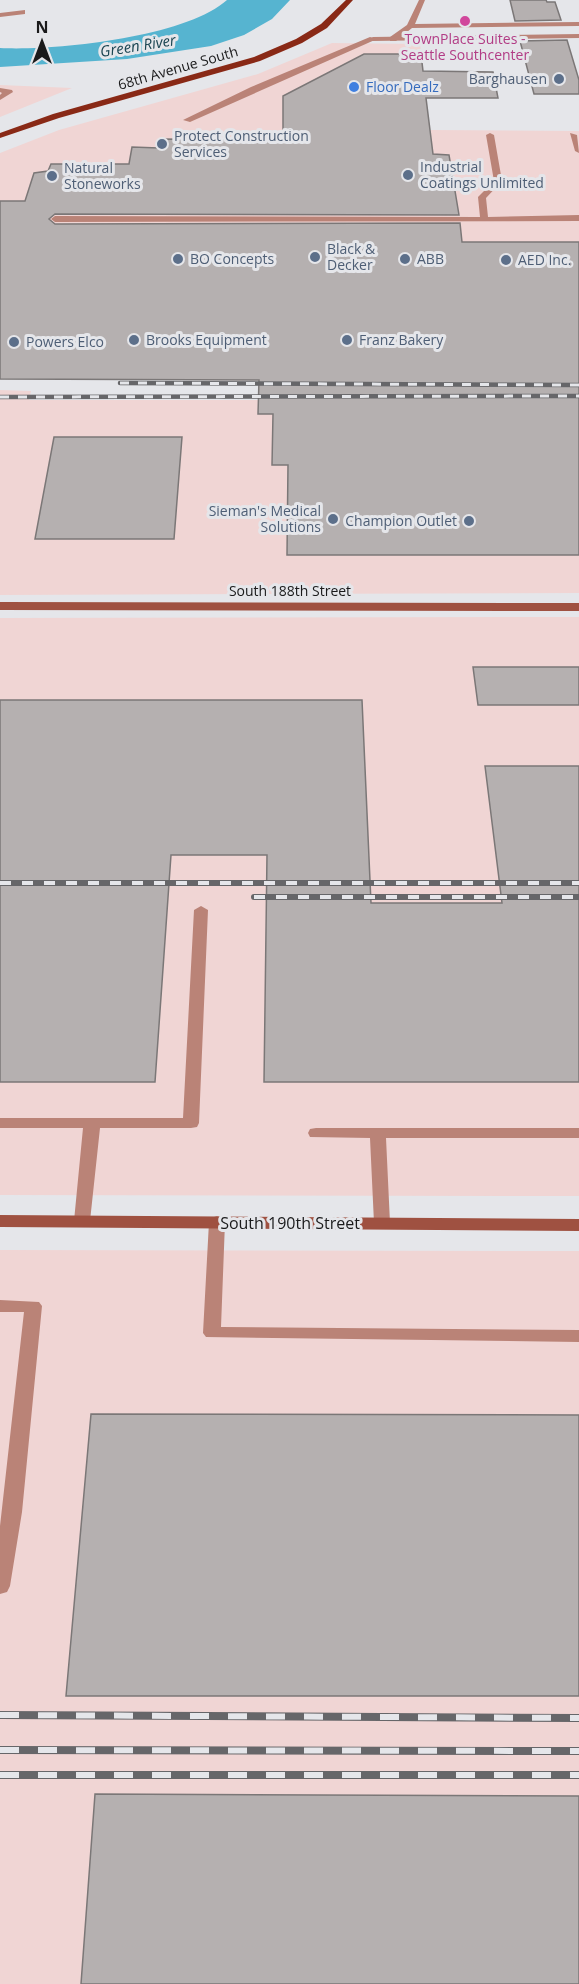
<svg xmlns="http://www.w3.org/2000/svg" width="579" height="1984" viewBox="0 0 579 1984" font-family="'Open Sans',sans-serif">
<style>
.industrial{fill:#f0d5d4}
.water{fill:#56b4d0}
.building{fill:#b5b0b0;stroke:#7b7777;stroke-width:1.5}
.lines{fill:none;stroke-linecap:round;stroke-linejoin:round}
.lane{fill:#ba8377;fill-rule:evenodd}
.street{fill:#ba8377;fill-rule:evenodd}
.secondary{fill:#9f5141;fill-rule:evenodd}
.primary{fill:#892916;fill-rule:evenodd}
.rail-far2-casing{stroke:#666669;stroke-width:4.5}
.rail-far1-casing{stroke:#666669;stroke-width:6}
.rail-casing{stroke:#666669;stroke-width:8}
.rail-far2{stroke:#e5e6ea;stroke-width:3;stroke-dasharray:9;stroke-linecap:butt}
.rail-far1{stroke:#e5e6ea;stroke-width:4;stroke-dasharray:11;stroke-linecap:butt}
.rail{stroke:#e5e6ea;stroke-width:6;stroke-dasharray:19;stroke-linecap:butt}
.hotel-dot{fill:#d1479c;stroke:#e5e6ea;stroke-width:2}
.service-dot{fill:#5c6f8a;stroke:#e5e6ea;stroke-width:2}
.shop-dot{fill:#3f7fe0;stroke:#e5e6ea;stroke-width:2}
.labels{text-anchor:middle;stroke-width:6;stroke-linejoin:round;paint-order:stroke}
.far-hotel-label{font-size:14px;fill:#b23c85;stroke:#e5e6ea}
.far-street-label{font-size:14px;fill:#1a1a1b;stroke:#e5e6ea}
.far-service-label{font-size:14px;fill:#4e5e75;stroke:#e5e6ea;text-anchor:start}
.far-shop-label{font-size:14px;fill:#366cbe;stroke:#e5e6ea;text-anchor:start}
.far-water-label{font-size:15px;font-style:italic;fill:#1b4552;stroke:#e5e6ea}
.street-label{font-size:16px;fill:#1a1a1b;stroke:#e5e6ea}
</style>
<rect width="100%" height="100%" fill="#e5e6ea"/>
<path class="industrial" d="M332,43L420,44L430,130L579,131V382L0,379V153L59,130L258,74Z
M0,85L72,88L0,117Z
M0,390L31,391L29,400H579V593L0,595Z
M579,617V1196L0,1195V618Z
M0,1250L579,1251V1984H0Z"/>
<path class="water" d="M227,0H290L272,19L244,35L211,46L127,59L0,67V48C56,51 186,37 227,0Z"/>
<path class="building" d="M510,0H546L547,2H555L561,20L515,21Z
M567,40L579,80V94H534L520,41Z
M364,54H421L423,71L493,72L498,98H426L433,154L449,155L459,215L55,214L49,219L55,224L460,223L462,242H579V555H287L288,465H272L273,414H258L259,380L0,379V201H25L34,173L48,171L51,164H129L132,147L159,148L160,139L283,140V96Z
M54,437H182L174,539H35Z
M473,667H579V705H478Z
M0,700H362L371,903H502L485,766H579V1082H264L267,855H171L155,1082H0Z
M91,1414L579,1415V1696H66Z
M95,1794L579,1796V1984H81Z"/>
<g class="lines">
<path class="lane" d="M419,0H425L415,24L579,22V26L412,28L396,41H390V37L407,25Z
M25,10V14L0,17V13Z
M370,37L377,39L190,122L183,120L251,87Z
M0,88L12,90L13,92L0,100V95L2,93L0,92Z
M490,133L494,135L502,181L486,198L488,217L579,215V221L55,222L51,219L55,216L480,217L478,197L494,181L486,135Z
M570,133L577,135L579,153L575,151Z
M201,906L208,910L199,1123L197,1127L191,1128H100L90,1221L88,1225H76L74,1221L83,1128H0V1118H183L194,910Z
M316,1128H579V1138H386L390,1223L388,1227H376L374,1223L370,1138L310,1137L308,1133L310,1129Z
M217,1216L223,1218L225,1222L221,1327L579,1330V1342L206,1337L203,1333L209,1222L211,1218Z
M0,1300L39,1302L42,1306L22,1512L10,1586L7,1592L0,1594V1526L24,1312H0Z"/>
<path class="street" d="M579,34V38L373,41L369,39L373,37Z"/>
<path class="secondary" d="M0,602L579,603V611L0,610Z
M0,1215L579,1219V1231L0,1227Z"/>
<path class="primary" d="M346,0H353L327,28L302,43L260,61L59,118L0,138V133L53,114L254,57L296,39L321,24Z"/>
<g class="rail-far2-casing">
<path id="rail-far2" d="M120,383L579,385
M0,397L579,396"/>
</g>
<g class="rail-far1-casing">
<path id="rail-far1" d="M0,883H579
M254,897H579"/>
</g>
<g class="rail-casing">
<path id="rail" d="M0,1715L579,1718
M0,1750L579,1751
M0,1775H579"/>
</g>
<use href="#rail-far2" class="rail-far2"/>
<use href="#rail-far1" class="rail-far1"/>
<use href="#rail" class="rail"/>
</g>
<circle class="hotel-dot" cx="465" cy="21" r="6"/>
<g class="service-dot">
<circle cx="559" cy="79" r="6"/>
<circle cx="162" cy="144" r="6"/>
<circle cx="408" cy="175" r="6"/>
<circle cx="52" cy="176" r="6"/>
<circle cx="315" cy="257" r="6"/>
<circle cx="178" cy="259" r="6"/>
<circle cx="405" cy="259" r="6"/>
<circle cx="506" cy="260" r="6"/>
<circle cx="134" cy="340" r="6"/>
<circle cx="347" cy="340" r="6"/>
<circle cx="14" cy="342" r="6"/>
<circle cx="333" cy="519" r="6"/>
<circle cx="469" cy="521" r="6"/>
</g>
<circle class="shop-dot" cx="354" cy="87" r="6"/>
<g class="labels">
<g class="far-hotel-label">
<text x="465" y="44">TownPlace Suites -<tspan x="465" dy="16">Seattle Southcenter</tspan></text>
</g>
<g class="far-street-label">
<text transform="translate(178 68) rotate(-16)" y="5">68th Avenue South</text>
<text x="290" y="596">South 188th Street</text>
</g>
<g class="far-service-label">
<text x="547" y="84" text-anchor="end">Barghausen</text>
<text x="174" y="141">Protect Construction<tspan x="174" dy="16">Services</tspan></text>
<text x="420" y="172">Industrial<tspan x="420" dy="16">Coatings Unlimited</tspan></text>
<text x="64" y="173">Natural<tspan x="64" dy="16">Stoneworks</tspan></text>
<text x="327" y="254">Black &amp;<tspan x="327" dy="16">Decker</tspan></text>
<text x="190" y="264">BO Concepts</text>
<text x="417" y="264">ABB</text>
<text x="518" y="265">AED Inc.</text>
<text x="146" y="345">Brooks Equipment</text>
<text x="359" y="345">Franz Bakery</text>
<text x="26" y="347">Powers Elco</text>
<text x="321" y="516" text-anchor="end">Sieman's Medical<tspan x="321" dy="16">Solutions</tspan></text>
<text x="457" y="526" text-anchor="end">Champion Outlet</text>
</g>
<g class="far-shop-label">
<text x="366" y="92">Floor Dealz</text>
</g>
<g class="far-water-label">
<text transform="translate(138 46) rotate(-9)" y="5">Green River</text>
</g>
<g class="street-label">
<text x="290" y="1229">South 190th Street</text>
</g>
</g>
<g transform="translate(42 42)" stroke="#e5e6ea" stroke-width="4.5" paint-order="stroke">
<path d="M0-4.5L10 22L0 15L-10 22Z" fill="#1a1a1b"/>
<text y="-9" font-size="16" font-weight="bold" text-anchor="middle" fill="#1a1a1b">N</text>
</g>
</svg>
